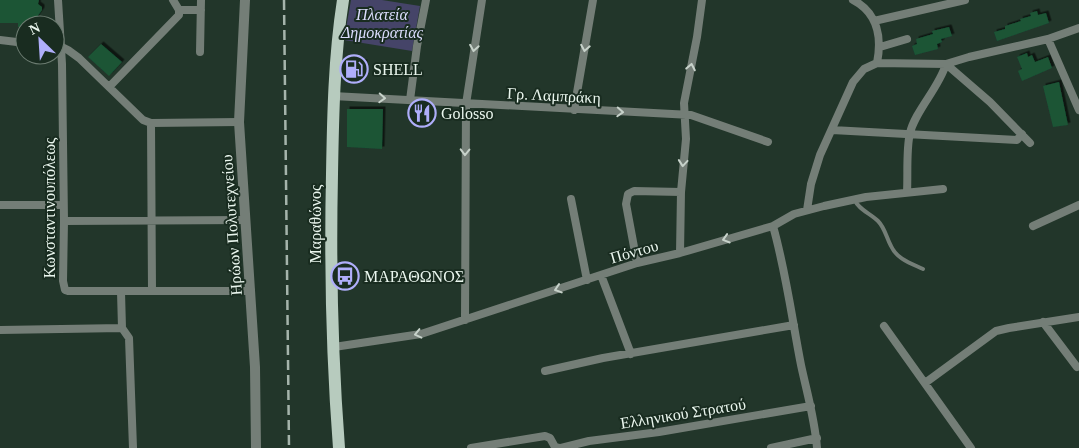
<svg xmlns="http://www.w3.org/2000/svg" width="1079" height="448" viewBox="0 0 1079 448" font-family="'Times New Roman',serif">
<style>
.green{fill:#454468}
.building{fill:#1a5436;filter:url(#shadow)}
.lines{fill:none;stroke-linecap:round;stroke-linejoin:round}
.service{stroke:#747e77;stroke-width:4}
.minor{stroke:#747e77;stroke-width:8}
.tertiary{stroke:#747e77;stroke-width:10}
.primary{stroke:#b7cbbe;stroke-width:12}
.rail{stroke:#a5b4ab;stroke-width:2.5;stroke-dasharray:10 5;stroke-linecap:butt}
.oneway{stroke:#c7d2ca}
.labels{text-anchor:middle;stroke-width:4;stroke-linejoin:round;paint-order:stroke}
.park-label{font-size:16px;font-style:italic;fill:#dcddfd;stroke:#192c20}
.poi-label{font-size:16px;fill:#eaf6ee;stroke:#192c20;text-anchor:start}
.street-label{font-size:16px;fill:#eaf6ee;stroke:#192c20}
</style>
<defs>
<filter id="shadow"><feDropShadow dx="2.5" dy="-2.5" stdDeviation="0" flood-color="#0009"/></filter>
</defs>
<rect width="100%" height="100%" fill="#22362a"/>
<path class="green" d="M351,0H382L420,6L412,51L344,40Z"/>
<path class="building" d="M0,0H39L38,4L42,7V10L37,17V23L25,25V27H18V23H0Z
M1037,11L1038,15L1046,13L1049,23L997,41L994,32L1005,29V26L1021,21L1020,19L1031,16L1030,13Z
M949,27L952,36L941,39L942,42L937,44L938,49L915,55L912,46L917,44L916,39L933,34L932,31Z
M101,44L122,62L109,76L88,57Z
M1027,53L1028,57L1032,55L1035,62L1048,57L1052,68L1022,81L1018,71L1022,69L1017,57Z
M344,61L365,62L363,78L343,76Z
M1059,82L1068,125L1053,127L1043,86Z
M347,109H383L382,149L347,147Z"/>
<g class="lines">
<path class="service" d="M854,199C859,210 870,213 878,221C885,228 886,237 891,246C897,259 910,263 923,269"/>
<path class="minor" d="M58,0L62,64L64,221L63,281L65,290L68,291H251
M853,0C878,13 882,38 877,63
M179,10H201
M874,21L965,0
M1048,39L1079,110
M0,40L25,43
M58,45L68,50L79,58L143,120L151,123L239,122
M880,47L907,39
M200,52L201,0
M110,86L179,15V10L173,0
M333,96L691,115L768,142
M410,100L417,46L426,0
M574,110L593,0
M151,123L152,291
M832,130L1017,140L1022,134
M907,192C908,175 906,149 910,133C915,111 939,88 946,64L990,102L1030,143
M571,199L587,280
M0,205H63
M807,210L811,184L820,155L853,82L864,69L877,63L946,64L969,57L1048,39L1079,28
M64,221L246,220
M773,226C786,272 792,319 801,365C807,393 815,420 817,448
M1033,226L1079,205
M680,253L681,192L686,139L684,103L697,37L702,0
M637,263L626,204L628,194L634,191L681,192
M601,275L631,354
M121,292L122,328L129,338L133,448
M465,320L466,104L482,0
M1043,322L1077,367
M884,326L971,448
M0,330L122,328
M334,347L421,334L637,263L680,253L773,226L794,214L824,206L866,197L943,189
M545,371L603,358L794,325
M925,383L996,331L1009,328L1079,317
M471,448L545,436L550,438L555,447L559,448
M561,448L589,441L659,432L811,406
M771,448L817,438"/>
<path class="tertiary" d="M245,0L239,122L255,367L256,448"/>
<path class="primary" d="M339,448C332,357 330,266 332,174C333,116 334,58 343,0"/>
<path class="rail" d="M284,0L289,448"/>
</g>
<defs><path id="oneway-chevron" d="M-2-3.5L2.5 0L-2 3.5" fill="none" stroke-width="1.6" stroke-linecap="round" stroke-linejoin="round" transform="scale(1.25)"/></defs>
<g class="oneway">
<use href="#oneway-chevron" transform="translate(474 48) rotate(99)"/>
<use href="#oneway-chevron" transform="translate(585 48) rotate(100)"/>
<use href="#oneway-chevron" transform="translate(691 67) rotate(-79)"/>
<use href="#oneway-chevron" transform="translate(382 98) rotate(3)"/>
<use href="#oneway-chevron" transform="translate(620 112) rotate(3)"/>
<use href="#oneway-chevron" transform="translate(465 152) rotate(91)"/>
<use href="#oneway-chevron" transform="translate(683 163) rotate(95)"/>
<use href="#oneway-chevron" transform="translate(726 239) rotate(163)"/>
<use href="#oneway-chevron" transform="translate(558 289) rotate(162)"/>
<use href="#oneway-chevron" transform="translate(418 334) rotate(167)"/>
</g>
<defs>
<g id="fuel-ring" transform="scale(1.4375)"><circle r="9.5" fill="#192c20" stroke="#afaefa" stroke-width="1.5"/><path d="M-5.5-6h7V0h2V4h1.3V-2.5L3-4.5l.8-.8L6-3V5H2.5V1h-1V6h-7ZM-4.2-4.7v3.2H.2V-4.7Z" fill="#afaefa"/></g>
<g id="restaurant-ring" transform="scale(1.4375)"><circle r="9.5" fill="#192c20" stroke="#afaefa" stroke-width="1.5"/><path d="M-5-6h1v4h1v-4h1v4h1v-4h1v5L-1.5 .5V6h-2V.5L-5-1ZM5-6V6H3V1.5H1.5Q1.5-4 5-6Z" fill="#afaefa"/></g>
<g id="bus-ring" transform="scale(1.4375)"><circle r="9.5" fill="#192c20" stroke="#afaefa" stroke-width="1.5"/><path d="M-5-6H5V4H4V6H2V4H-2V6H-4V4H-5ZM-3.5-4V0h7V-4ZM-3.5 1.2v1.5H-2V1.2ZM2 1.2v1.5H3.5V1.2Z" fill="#afaefa"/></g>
</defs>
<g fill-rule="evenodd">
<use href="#fuel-ring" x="354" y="69"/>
<use href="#restaurant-ring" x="422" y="113"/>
<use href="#bus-ring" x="345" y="276"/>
</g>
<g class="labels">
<g class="park-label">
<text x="382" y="20">Πλατεία<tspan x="382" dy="18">Δημοκρατίας</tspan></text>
</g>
<g class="poi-label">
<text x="373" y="75">SHELL</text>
<text x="441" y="119">Golosso</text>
<text x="364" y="282">ΜΑΡΑΘΩΝΟΣ</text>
</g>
<g class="street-label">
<text transform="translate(554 95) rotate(3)" y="6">Γρ. Λαμπράκη</text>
<text transform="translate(49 208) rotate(-90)" y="6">Κωνσταντινουπόλεως</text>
<text transform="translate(315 224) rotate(-90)" y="6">Μαραθώνος</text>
<text transform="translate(231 225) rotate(-94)" y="6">Ηρώων Πολυτεχνείου</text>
<text transform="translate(634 251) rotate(-16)" y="6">Πόντου</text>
<text transform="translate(683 413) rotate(-9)" y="6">Ελληνικού Στρατού</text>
</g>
</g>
<g transform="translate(40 40) rotate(335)"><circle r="24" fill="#192c20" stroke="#6d7d72"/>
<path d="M0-4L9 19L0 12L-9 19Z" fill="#afaefa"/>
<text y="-8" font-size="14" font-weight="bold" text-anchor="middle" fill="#eaf6ee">N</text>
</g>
</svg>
